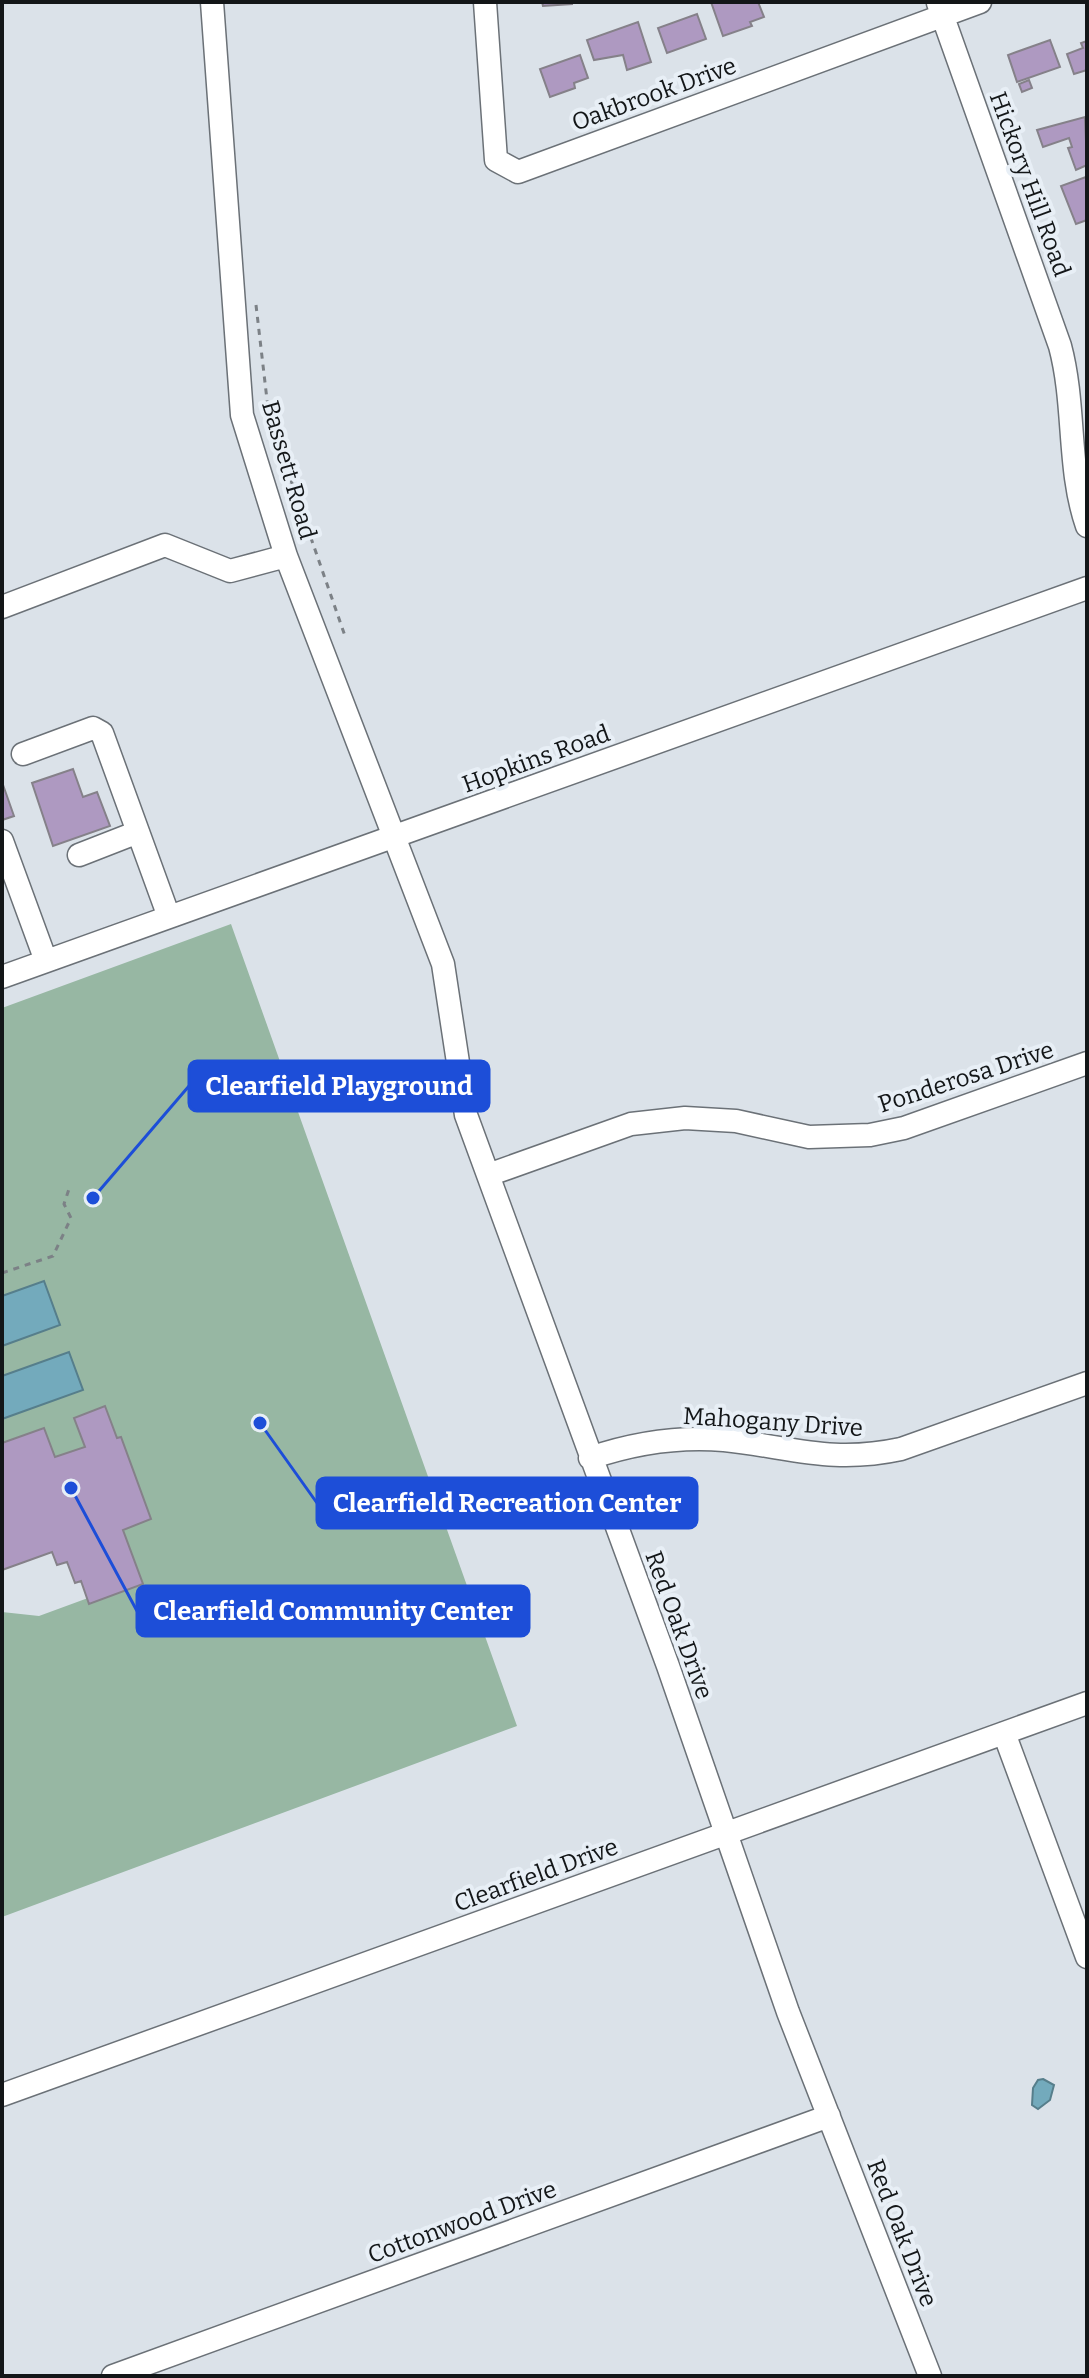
<svg xmlns="http://www.w3.org/2000/svg" width="1089" height="2378" viewBox="0 0 1089 2378" font-family="Bitter,serif">
<style>
.green{fill:#97b7a3}
.water{fill:#73aabc;stroke:#567e8b;stroke-width:2}
.building{fill:#ae99c1;stroke:#858189;stroke-width:2}
.lines{fill:none;stroke-linecap:round;stroke-linejoin:round}
.minor-casing{stroke:#6b7177;stroke-width:25}
.path{stroke:#7c8186;stroke-width:3;stroke-dasharray:6 6;stroke-linecap:butt}
.minor{stroke:#fff;stroke-width:22}
.labels{text-anchor:middle;stroke-width:8;stroke-linejoin:round;paint-order:stroke}
.street-label{font-size:24px;fill:#131618;stroke:#e8eff6}
.leader{fill:none;stroke:#1d4ed8;stroke-width:3}
.callout-dot{fill:#1d4ed8;stroke:#e8eff6;stroke-width:3}
.callout{fill:#1d4ed8;stroke:#1d4ed8;stroke-width:3}
.callout-label{font-size:26px;text-anchor:middle;font-weight:bold;fill:#fff}
</style>
<rect width="100%" height="100%" fill="#dbe2e9"/>
<path class="green" d="M231,924L517,1726L2,1917V1612L39,1616L88,1598L90,1603L142,1584L123,1530L151,1519L121,1437L117,1438L105,1407L75,1418L85,1447L55,1457L2,1443V1008Z"/>
<path class="water" d="M44,1281L60,1325L2,1346V1296Z
M69,1352L83,1390L2,1419V1376Z
M1043,2079L1054,2085L1050,2100L1038,2109L1032,2105L1033,2088L1038,2080Z"/>
<path class="building" d="M542,2H572V4L543,6Z
M711,2H758L764,17L750,22L752,26L723,36Z
M697,14L706,39L667,53L658,28Z
M638,22L651,62L627,70L623,55L594,60L587,40Z
M1050,40L1060,67L1017,82L1008,55Z
M1087,41V70L1074,74L1067,54L1083,48L1081,43Z
M580,55L588,78L574,83L575,88L550,97L540,69Z
M1029,80L1032,88L1022,92L1019,84Z
M1085,117L1087,165L1076,170L1068,148L1072,147L1069,138L1043,147L1037,130Z
M1086,177L1087,220L1076,224L1061,186Z
M73,769L83,797L97,792L110,826L53,846L32,783Z
M2,782L14,816L2,820Z
M105,1406L117,1438L121,1437L151,1519L123,1530L143,1584L89,1604L81,1581L75,1583L67,1562L57,1565L52,1552L2,1570V1443L44,1428L55,1457L85,1447L74,1418Z"/>
<g class="lines">
<g class="minor-casing">
<path id="minor" d="M212,2L242,415L286,556L443,964L466,1115L668,1666L788,2012L930,2376
M485,2L496,160L518,172L980,2
M938,3L1060,346C1076,406 1067,468 1087,526
M2,607L165,545L230,571L286,556
M23,754L93,728L102,733L169,917
M2,841L46,961
M79,855L138,832
M2,977L1087,588
M488,1175L631,1124L685,1118L736,1121L809,1137L870,1135L904,1128L1087,1063
M590,1458C634,1443 677,1436 724,1440C791,1447 831,1464 901,1449L1087,1383
M1004,1733L1087,1957
M2,2095L1087,1703
M113,2376L829,2116"/>
</g>
<path class="path" d="M256,305L269,417L345,636
M2,1273L53,1256L71,1218L64,1204L69,1189"/>
<use href="#minor" class="minor"/>
</g>
<g class="labels">
<g class="street-label">
<text transform="translate(654 94) rotate(-20)" y="8">Oakbrook Drive</text>
<text transform="translate(1030 184) rotate(70)" y="8">Hickory Hill Road</text>
<text transform="translate(289 470) rotate(74)" y="8">Bassett Road</text>
<text transform="translate(536 759) rotate(-20)" y="8">Hopkins Road</text>
<text transform="translate(966 1077) rotate(-18)" y="8">Ponderosa Drive</text>
<text transform="translate(773 1422) rotate(4)" y="8">Mahogany Drive</text>
<text transform="translate(679 1625) rotate(70)" y="8">Red Oak Drive</text>
<text transform="translate(536 1875) rotate(-20)" y="8">Clearfield Drive</text>
<text transform="translate(462 2222) rotate(-20)" y="8">Cottonwood Drive</text>
<text transform="translate(902 2233) rotate(69)" y="8">Red Oak Drive</text>
</g>
</g>
<path class="leader" d="M93 1198L189 1086M260 1423L317 1503M71 1488L137 1611"/>
<g class="callout-dot">
<circle cx="93" cy="1198" r="8"/>
<circle cx="260" cy="1423" r="8"/>
<circle cx="71" cy="1488" r="8"/>
</g>
<g class="callout">
<rect x="189" y="1061" width="300" height="50" rx="8"/>
<rect x="317" y="1478" width="380" height="50" rx="8"/>
<rect x="137" y="1586" width="392" height="50" rx="8"/>
</g>
<g class="callout-label">
<text x="339" y="1095">Clearfield Playground</text>
<text x="507" y="1512">Clearfield Recreation Center</text>
<text x="333" y="1620">Clearfield Community Center</text>
</g>
<rect width="1089" height="2378" fill="none" stroke="#131618" stroke-width="8"/>
</svg>
